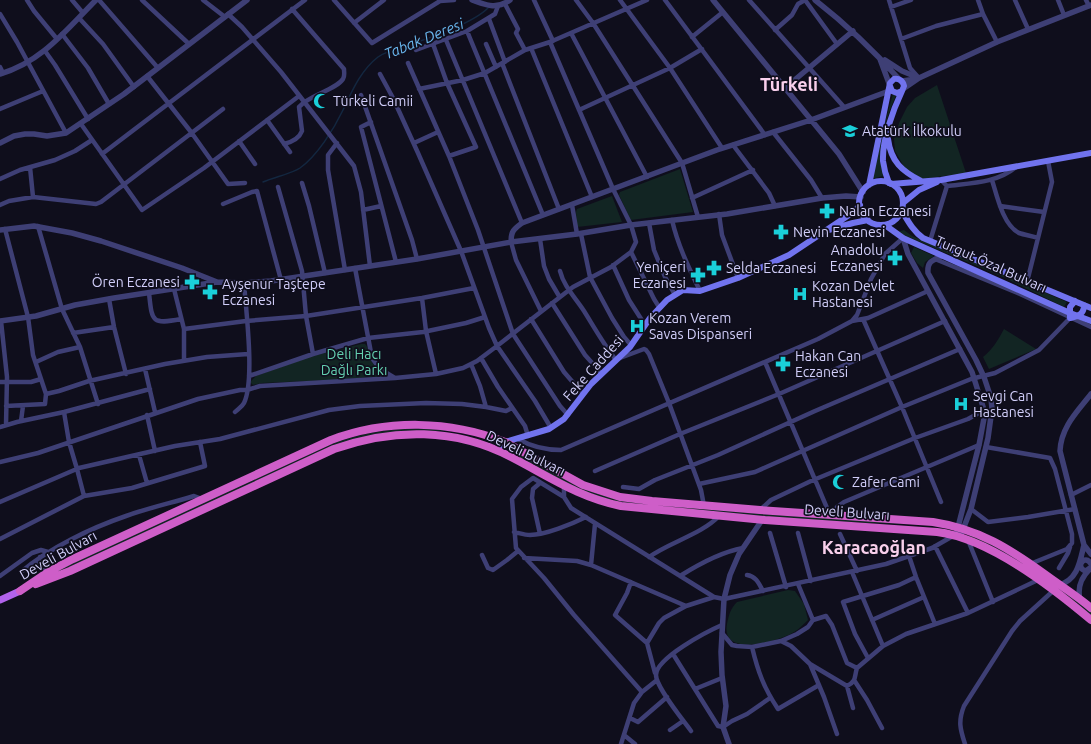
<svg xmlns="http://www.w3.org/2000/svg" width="1091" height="744" viewBox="0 0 1091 744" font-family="Ubuntu,sans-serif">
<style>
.green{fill:#122523}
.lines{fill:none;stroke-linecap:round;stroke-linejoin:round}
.stream{stroke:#132740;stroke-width:1.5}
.minor{stroke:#3e3f75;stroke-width:4.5}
.tertiary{stroke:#3e3f75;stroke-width:5.5}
.secondary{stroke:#7173ee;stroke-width:6}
.primary{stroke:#b263ec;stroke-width:7}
.trunk{stroke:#ce5ec8;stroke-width:8}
.labels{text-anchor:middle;stroke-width:3.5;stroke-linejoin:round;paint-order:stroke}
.poi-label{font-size:14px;fill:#d1cef9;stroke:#0f0e1c;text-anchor:start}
.street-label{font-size:14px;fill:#d1cef9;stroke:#0f0e1c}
.park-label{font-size:14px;fill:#64cfb0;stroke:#0f0e1c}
.water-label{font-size:15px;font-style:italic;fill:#69b6ed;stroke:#0f0e1c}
.district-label{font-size:18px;font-weight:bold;fill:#f9d0ec;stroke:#0f0e1c}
</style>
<rect width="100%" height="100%" fill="#0f0e1c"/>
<path class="green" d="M937,85L966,173L922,179L906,170L895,151L894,139L899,123L907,107L915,98Z
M893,94L896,96C885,118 877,151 883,176L872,179L887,115Z
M680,169L693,212L631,220L619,195L620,192Z
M612,196L622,222L577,227L576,212L577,209Z
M904,230L912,236L1067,302L1064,307L1005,278L897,232Z
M914,247L934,256L925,262L923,268L917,263L911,253Z
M1004,329L1036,349L989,369L983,357C993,349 998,340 1004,329Z
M361,344H365C369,348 368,352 370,357C372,365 379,370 385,376L332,380L262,383L253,385L251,383V381L256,376L309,357Z
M399,429H433L447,431L395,432L357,439L60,572L56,571L337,442L365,434Z
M512,450L567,481L591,492L906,524L865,523L779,518L626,504L582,492L510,452Z
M971,533L1032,568L1088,610L1091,612V616L969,537Z
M788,590L795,591L804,604L808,620C802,626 795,633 786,636C770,643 721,656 727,624C729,615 730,609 737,602Z"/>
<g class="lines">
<path class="stream" d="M263,182C274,177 291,174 300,168C317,156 334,129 343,110C352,91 361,70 378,57C388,50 400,48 412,44C432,37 473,23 488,8"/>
<path class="minor" d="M27,0L34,11L57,39
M72,0L83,13
M99,0L158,68
M142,0L189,44
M203,0L225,17
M334,0L372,43L440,1L454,0
M534,0L553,41
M576,0L593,23L682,163L698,217
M620,0L670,68L722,148
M665,0L765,135
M749,0L844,107
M805,0L837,44
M889,0L910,68L918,77
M978,0L983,14L997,42
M1015,0L1028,29
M1058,0L1064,15
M1086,0L1089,6
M505,4L518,29L516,33L525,50
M891,7L911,0
M0,14L17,42L66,133
M228,14L242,27L281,72L354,166L361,192L370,266
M79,18L103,44L134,87
M489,19L505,62
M354,23L384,0
M775,30L792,15L798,4L805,0
M467,31L543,215
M571,33L647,177
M62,34L88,68L109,104
M692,37L723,12
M901,39L936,26L983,14
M446,40L522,223
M433,44L447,83L476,147L449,156
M486,44L496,67
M531,48L592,197
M416,50L467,31L495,14L498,6
M45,51L55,65L88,119
M408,63L449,156L478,230L513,334L560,406L568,415
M502,63L559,209
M0,67L3,73
M380,74L393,98L418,153L461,251L489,328L497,346L535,401L551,428
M147,76L191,132L228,184L245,183
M419,89L463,80L485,73L525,50L550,42L647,0
M361,95L412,240L417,259
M0,109L43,91
M579,110L670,68L702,49
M267,120L290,152
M371,122L361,127L396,262
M81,124L142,210L204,168L299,96
M773,132L811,180L822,198
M239,141L255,164
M337,143L328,155V170L345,270
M414,143L438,132
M284,144C292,142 299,139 302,131L299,107C309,95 336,90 343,79C345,76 344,73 344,69L292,9
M733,145L769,193L775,206
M102,154L305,0
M30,167L33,197
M0,179L20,170L55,160L75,151L92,140
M941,180L947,186C971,183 997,183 1016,167
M992,180C997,196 1003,225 1019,233C1025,235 1032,236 1038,238
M302,183L309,206L325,273
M278,187L302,271L306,316L313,354
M692,198L753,170
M223,204L252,192L257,191L281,280
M0,205L9,201L33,197L96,204L101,202L223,109
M572,205L577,234
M1000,206L1044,212
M363,210L381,206
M719,214L722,235L738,278
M672,220C678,246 689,268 700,291
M649,223L654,250L665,277L675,295
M38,226L62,309L80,347L98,404
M5,229L28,317L33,355L46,394L45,404L6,406
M581,234L590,277L612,318L624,337L631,345
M540,239L544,266L549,279L559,296
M930,241L947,186
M511,242L516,260L541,311
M631,252L654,299L659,307
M935,259L1020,294L1091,327
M613,265L629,300L645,325
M355,268L372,358C378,368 385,372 395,378
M560,271C564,287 575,297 584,311C594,327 604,345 616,360
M1027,282L1052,182L1048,161
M174,289L184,329V361
M149,293C152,321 151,325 181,319
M422,298L426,331L436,374
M109,299L114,327L126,374
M552,303L585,355L602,374
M531,319L564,372L583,394
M863,319L902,407L941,502
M1,321L7,377L6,425
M852,321L868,318L928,291
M184,329L246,321L306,316L422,298L474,288
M73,333L114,327
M481,358L498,387L525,426L528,436
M620,358L644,349L646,350L649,354L669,403L701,490L704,506
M36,362L58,352L80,347
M765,362L830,515
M471,364L480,386L486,407L506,411L512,408
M145,369L155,412
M249,376L313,354L368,338L423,332L466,323L485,317
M0,382H31L41,379
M46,394L59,391L89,381L165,364L207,357L248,354
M64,412L69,442L77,469L84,496
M235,412C238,409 242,407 244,403C255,380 246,311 244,283
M147,415L155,451
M21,421L23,406
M0,427L17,422L64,412L150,389
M518,439C532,447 545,450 561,450L818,339L852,321L857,315L871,279L885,254L903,238
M986,447L1050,458L1055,469L1072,534V543L1067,549L1030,564
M139,455L147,483
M0,462L38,453L198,399L240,390H247L260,386L395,378L436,374L463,368L477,361L497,346L573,287L611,267L631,252L636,242L631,225L613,189L550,42
M595,471L680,434L779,394L945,321
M699,484L755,472L902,407L971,379L995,373L1039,350L1070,318
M564,486V497L571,508L714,597L724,599L886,564L932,548L953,536
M623,487L639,489L655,480L718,455L815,411L960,349
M1071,495L1091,485
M564,497L533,478L521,487L512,499L516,548L544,578L574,615L642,692
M0,502L79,468L175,446L220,439L329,410L360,406L426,403L462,404L486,407
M971,509L988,522L1028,517L1075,509
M760,510L771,500L811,481L915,438L968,419L979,413H985
M833,515L837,507L844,502L979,445
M514,532C519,533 525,535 530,535C545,535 572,524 586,517
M770,533L786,587
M798,533L811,581
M540,534L532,498L533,489L540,483
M840,534L857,571
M0,539L84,496L132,488L205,466L200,442
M968,540L993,602
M935,546L968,613
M482,555L488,568L493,570L507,560L518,551
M909,556L916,577L935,624
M40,557L37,564L39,568L48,572
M649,557C670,542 702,534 719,516
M524,558L577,561L591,565L686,606L714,597
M591,565L595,524
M1059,568L1068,553L1070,547
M21,572C49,548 91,528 126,516C148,508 171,503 194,496L202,499
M852,572L883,646
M747,575C756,576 759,584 763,591
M0,576L32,553L41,550L48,552
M680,576C699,564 721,552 743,548
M631,582L627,593L615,615L647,643L655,673
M798,584L813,620
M872,620L924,597
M722,633L732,645L737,646L752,647L781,641L797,634L808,627L813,620L826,616L832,625L847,663L857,668
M781,641L791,646L810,664L847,686C857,681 854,677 857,668L883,646L906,634L968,613L1038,580
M647,643L659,623L664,618L686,606
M752,647C758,672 764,688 778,709L819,685
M673,654L718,726L723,727L732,721L747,714L770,698
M868,658L855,634L843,602L899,585L916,577
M810,664L824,697L837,734
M854,680L867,700L882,728
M847,686L853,708
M695,689L722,678
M630,718L638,722L667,697
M670,730L683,721
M691,731C683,720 656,687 656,675C656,658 708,631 722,625
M624,735L635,744
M621,744L634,703L642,692L657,680
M965,744C960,729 958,721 964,706L1012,631L1020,621L1053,591"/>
<path class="tertiary" d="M472,0C486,5 496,10 510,0
M713,0L839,154L863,192
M815,0C846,24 873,50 899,79
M880,59L890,86
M885,60L902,71L919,78
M0,74C42,62 67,29 96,0
M902,81L916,79
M785,88L853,31
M903,89L919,78L997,42L1091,5
M0,143L14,136L25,134H34L47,136L66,133L124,94L247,0
M0,230L34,226L72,233L101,241L182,268L217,282
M903,238L908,254L972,372L985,413L979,445L957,531
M511,242C511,231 514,229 522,223L717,150L811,120L889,91
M942,256C932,261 927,261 928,273L976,360L984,377L991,398L992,409L988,438L971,509L960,537
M0,321L36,316L75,305L114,298L217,282L244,283L271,281L417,259L511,242L577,234L631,225L727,214L822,198L846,196L861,197
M1084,545L1060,451C1061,427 1077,412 1091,394
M1090,568L1086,571C1074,568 1085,553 1091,564
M1059,585C1078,580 1080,561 1084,545L1091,554
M1080,600C1077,587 1081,577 1091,568
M729,744L723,727L726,706L722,675L721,652L724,599L730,575L739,554L762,520"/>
<path class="secondary" d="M888,139C891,162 902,171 921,181
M859 203a22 22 0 1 1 44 0a22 22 0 1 1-44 0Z
M889,183C886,176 884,169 883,161C882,140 893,110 902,91
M891,184L941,180L1091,153
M869,185L890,83L894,79C899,78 903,81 904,86L902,91L897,93L892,91L890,86
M903,203L919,190L937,182
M860,205L855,211L825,231L853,223L868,220
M902,211C908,221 913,231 923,238L1091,308
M885,225L903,238L1070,313L1091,321
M1075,301L1070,307V318C1079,316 1084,314 1084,305
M499,451L505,442L549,429L564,419L591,384L630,347L650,318L667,300L683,290L700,291L738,278L789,255L825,231"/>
<path class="primary" d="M0,600L20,591"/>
<path class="trunk" d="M36,584L70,571L334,449C393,428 456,428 511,457C550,477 578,497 621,506L765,520L937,532C989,538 1052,587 1091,620
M20,591L48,572L73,559L331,440C387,419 450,420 505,442L583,485L620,497L652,501L760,510L933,522C979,529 1010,549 1046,575C1061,586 1077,596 1091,608"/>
</g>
<defs>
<g id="mosque-bare" transform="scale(1.2)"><path d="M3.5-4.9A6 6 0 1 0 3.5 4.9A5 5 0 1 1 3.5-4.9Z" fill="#1acfd9" stroke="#0f0e1c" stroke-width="2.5" paint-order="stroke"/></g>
<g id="school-bare" transform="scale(1.2)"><path d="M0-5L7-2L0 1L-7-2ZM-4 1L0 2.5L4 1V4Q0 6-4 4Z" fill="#1acfd9" stroke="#0f0e1c" stroke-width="2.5" paint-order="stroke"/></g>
<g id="pharmacy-bare" transform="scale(1.2)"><path d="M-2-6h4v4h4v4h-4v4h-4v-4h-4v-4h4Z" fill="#1acfd9" stroke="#0f0e1c" stroke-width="2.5" paint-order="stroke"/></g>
<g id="hospital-bare" transform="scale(1.2)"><path d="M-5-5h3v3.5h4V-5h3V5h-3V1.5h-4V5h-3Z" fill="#1acfd9" stroke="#0f0e1c" stroke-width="2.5" paint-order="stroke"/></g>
</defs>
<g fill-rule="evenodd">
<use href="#mosque-bare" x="321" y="101"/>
<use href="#school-bare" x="850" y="131"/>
<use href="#pharmacy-bare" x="827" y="211"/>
<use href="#pharmacy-bare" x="781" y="232"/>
<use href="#pharmacy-bare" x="895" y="258"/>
<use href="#pharmacy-bare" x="714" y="268"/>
<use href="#pharmacy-bare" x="698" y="275"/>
<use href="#pharmacy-bare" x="192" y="282"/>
<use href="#pharmacy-bare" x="210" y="292"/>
<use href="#hospital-bare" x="800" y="294"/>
<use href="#hospital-bare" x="637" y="326"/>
<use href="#pharmacy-bare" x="783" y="364"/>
<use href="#hospital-bare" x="961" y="404"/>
<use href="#mosque-bare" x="840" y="482"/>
</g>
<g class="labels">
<g class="poi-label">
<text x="333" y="106">Türkeli Camii</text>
<text x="862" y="136">Atatürk İlkokulu</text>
<text x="839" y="216">Nalan Eczanesi</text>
<text x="793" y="237">Nevin Eczanesi</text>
<text x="883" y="255" text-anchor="end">Anadolu<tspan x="883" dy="16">Eczanesi</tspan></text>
<text x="686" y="272" text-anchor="end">Yeniçeri<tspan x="686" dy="16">Eczanesi</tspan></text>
<text x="726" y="273">Selda Eczanesi</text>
<text x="180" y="287" text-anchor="end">Ören Eczanesi</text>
<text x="222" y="289">Ayşenur Taştepe<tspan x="222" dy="16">Eczanesi</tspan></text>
<text x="812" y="291">Kozan Devlet<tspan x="812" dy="16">Hastanesi</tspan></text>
<text x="649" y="323">Kozan Verem<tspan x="649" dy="16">Savas Dispanseri</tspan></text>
<text x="795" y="361">Hakan Can<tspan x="795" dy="16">Eczanesi</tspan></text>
<text x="973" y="401">Sevgi Can<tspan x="973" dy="16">Hastanesi</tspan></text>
<text x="852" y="487">Zafer Cami</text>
</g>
<g class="street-label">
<text transform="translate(991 264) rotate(24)" y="5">Turgut Özal Bulvarı</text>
<text transform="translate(593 368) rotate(-48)" y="5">Feke Caddesi</text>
<text transform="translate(526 453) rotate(26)" y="5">Develi Bulvarı</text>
<text transform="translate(847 512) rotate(4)" y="5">Develi Bulvarı</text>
<text transform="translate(58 555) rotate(-29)" y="5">Develi Bulvarı</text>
</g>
<g class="park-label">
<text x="354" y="359">Deli Hacı<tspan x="354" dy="16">Dağlı Parkı</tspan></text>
</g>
<g class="water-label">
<text transform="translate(424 39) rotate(-22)" y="5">Tabak Deresi</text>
</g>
<g class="district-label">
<text x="789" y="91">Türkeli</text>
<text x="874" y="554">Karacaoğlan</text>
</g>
</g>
</svg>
